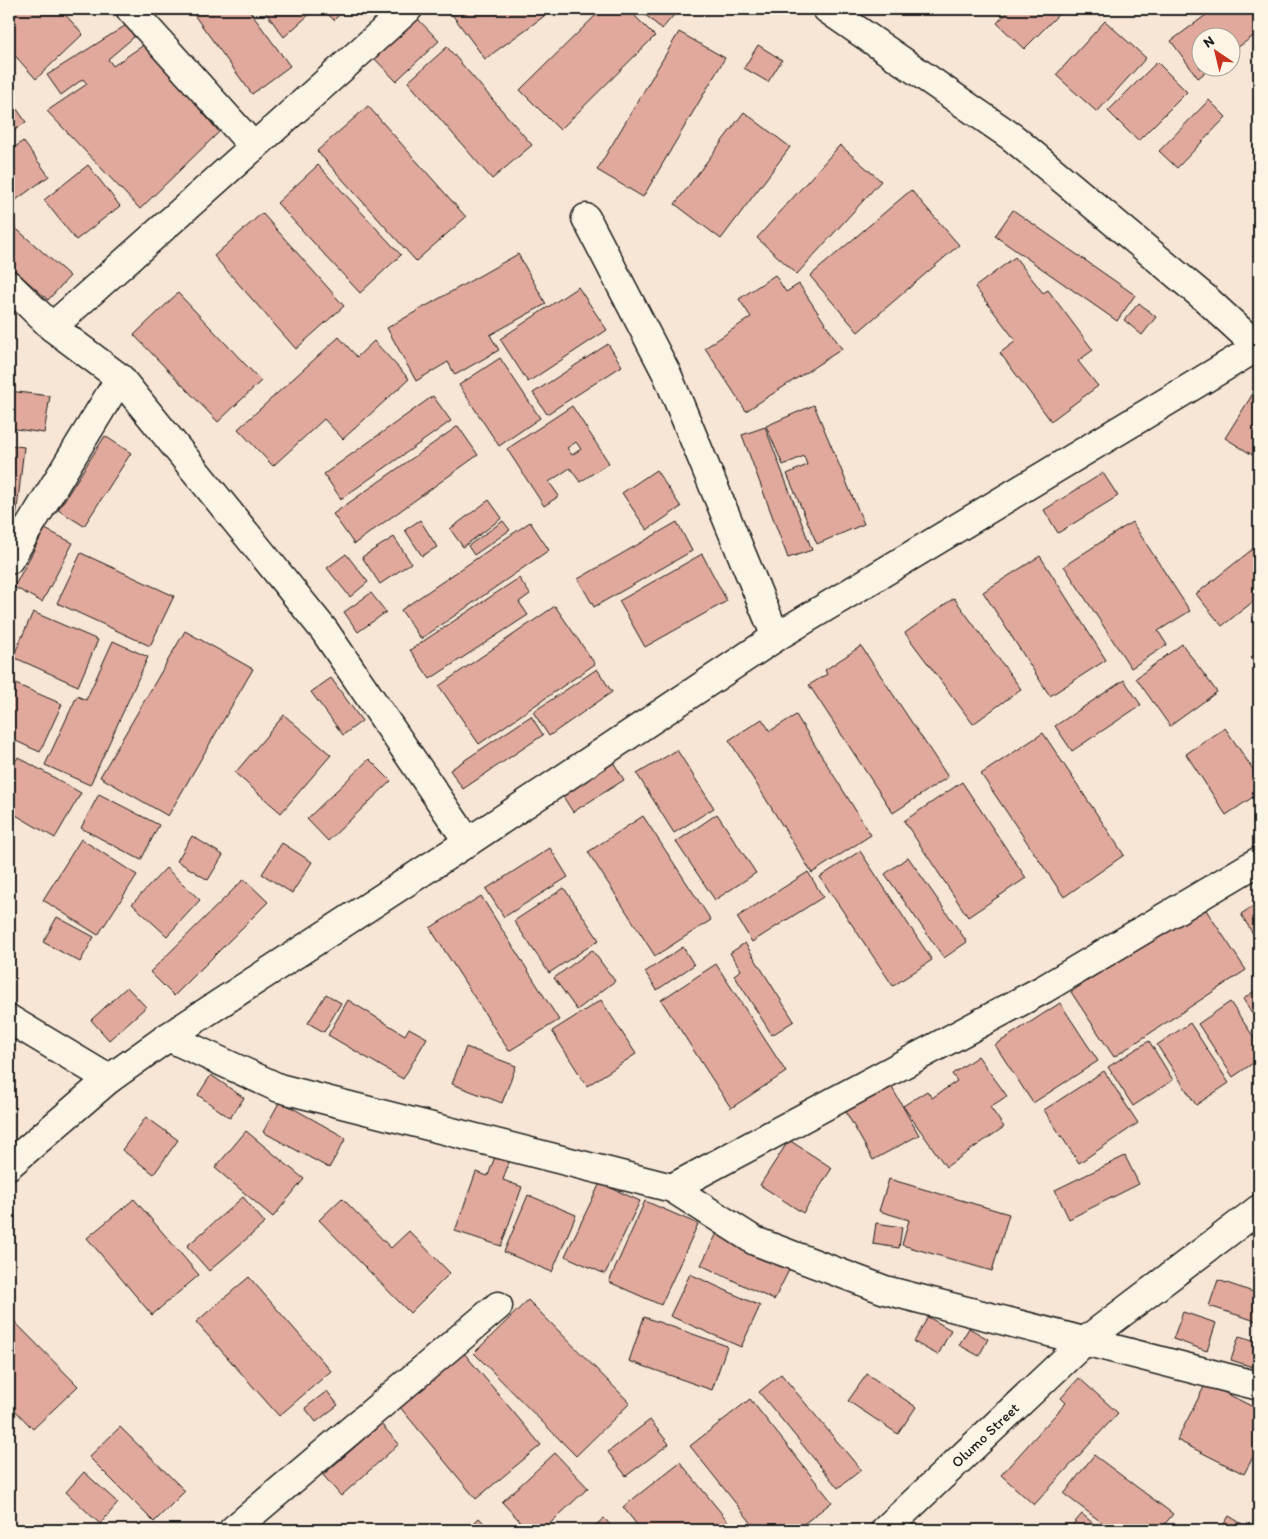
<svg xmlns="http://www.w3.org/2000/svg" width="1268" height="1539" viewBox="0 0 1268 1539" font-family="Itim,sans-serif">
<style>
.building{fill:#e1a99b;stroke:#1c1c1c;fill-rule:evenodd}
.lines{fill:none;stroke-linecap:round;stroke-linejoin:round}
.minor-casing{stroke:#1c1c1c;stroke-width:31}
.minor{stroke:#fcf5e5;stroke-width:28}
.labels{text-anchor:middle;stroke-width:5;stroke-linejoin:round;paint-order:stroke}
.street-label{font-size:15px;fill:#1c1c1c;stroke:#fcf5e5}
</style>
<rect width="100%" height="100%" fill="#f7e6d6"/>
<filter id="ink" filterUnits="userSpaceOnUse"><feTurbulence type="fractalNoise" baseFrequency=".02" numOctaves="2"/><feDisplacementMap in="SourceGraphic" scale="10" xChannelSelector="R" yChannelSelector="G"/><feConvolveMatrix kernelMatrix="1 2 1 2 8 2 1 2 1" color-interpolation-filters="sRGB"/></filter>
<g filter="url(#ink)">
<path class="building" d="M18,9H60L83,34L36,79L9,49V18Z
M202,9H248L290,66L252,94L194,15Z
M263,9H307L311,13L284,37Z
M322,9H345L334,20Z
M448,9H554L485,59Z
M602,9H628L655,36L560,130L520,90Z
M645,9H679L662,29L642,12Z
M1010,9H1064L1024,49L997,23Z
M1214,9H1256L1259,13V32L1230,53V38H1200V68H1211L1198,78L1171,41Z
M417,18L439,41L396,81L374,58Z
M1105,21L1146,58L1097,112L1056,75Z
M128,24L134,37L108,59L113,66L145,44L219,132L140,209L47,111L87,84L83,79L61,95L47,75Z
M679,32L725,58L643,197L597,170Z
M758,45L782,60L768,82L744,68Z
M447,47L532,145L492,179L408,82Z
M1157,62L1187,92L1138,141L1108,111Z
M9,98L26,122L9,134Z
M1209,100L1226,117L1177,168L1159,151Z
M368,106L466,217L416,261L317,151Z
M744,112L790,147L721,239L675,204Z
M23,141L49,176L9,205V152Z
M840,145L881,181L797,274L757,238Z
M88,165L120,206L76,240L44,200Z
M318,165L401,255L360,293L277,203Z
M911,190L959,245L858,332L810,276Z
M1013,210L1135,295L1117,321L995,236Z
M262,213L344,306L296,349L214,256Z
M11,224L70,276L48,300L9,265V227Z
M518,254L546,304L490,335L499,350L455,375L448,362L416,381L387,328Z
M1015,257L1043,293L1048,290L1093,350L1078,361L1098,386L1051,421L1000,353L1016,341L975,287Z
M775,275L786,292L799,284L842,349L746,411L705,348L751,317L739,299Z
M578,287L607,330L528,382L500,339Z
M178,293L261,381L218,422L134,335Z
M1139,303L1156,317L1142,335L1124,320Z
M339,337L357,357L374,341L409,379L343,439L324,419L273,466L238,429Z
M608,344L622,366L547,414L533,393Z
M500,358L540,418L499,446L459,385Z
M9,391L50,396L44,433L9,428Z
M1254,392L1259,395V459L1225,438Z
M433,396L451,421L341,499L324,474Z
M814,405L864,524L817,544L787,474L807,465L804,456L783,465L766,426Z
M572,406L609,463L580,482L570,468L549,482L559,496L544,506L507,449ZM576,442L581,449L572,455L567,448Z
M458,426L478,455L354,544L333,514Z
M765,427L812,550L788,558L742,435Z
M105,436L131,453L84,526L58,510Z
M9,445L24,447L13,545L9,544Z
M656,470L681,507L647,530L622,493Z
M1103,473L1118,496L1058,533L1044,510Z
M489,500L502,518L463,547L450,529Z
M420,520L437,547L422,556L405,530Z
M503,521L510,530L474,555L468,546Z
M530,522L549,550L421,639L401,610Z
M677,522L692,551L594,607L578,579Z
M1132,522L1190,611L1158,631L1167,645L1131,668L1064,566Z
M45,529L73,543L42,602L14,587Z
M394,537L411,563L380,584L362,557Z
M1254,548L1259,554V597L1222,626L1196,594Z
M81,553L174,596L150,646L57,603Z
M346,554L368,582L350,597L327,568Z
M702,554L727,601L645,647L619,601Z
M1040,556L1106,660L1050,696L983,592Z
M519,578L530,594L519,602L528,615L430,679L410,650Z
M371,593L386,612L358,632L344,612Z
M954,598L1021,689L973,724L905,633Z
M555,606L595,664L479,744L439,686Z
M33,612L98,640L78,686L13,657Z
M185,631L253,669L168,816L100,777Z
M113,641L148,657L90,785L45,765L77,696L86,700Z
M1182,644L1217,692L1170,726L1136,678Z
M861,646L948,777L893,813L809,685L827,674L825,670Z
M1259,652V670L1251,657Z
M597,669L612,692L549,736L533,712Z
M331,678L362,721L343,735L311,692Z
M1124,680L1141,705L1072,751L1055,726Z
M11,682L62,704L40,752L9,738V687Z
M284,715L331,755L281,813L235,773Z
M796,715L871,835L812,873L729,740L762,719L770,731Z
M531,716L543,735L463,789L450,770Z
M1225,728L1259,778V793L1226,815L1186,754Z
M1043,733L1124,855L1064,897L981,774Z
M677,750L714,808L674,833L637,774Z
M609,755L624,780L573,812L557,787Z
M18,757L81,793L55,838L9,811V773Z
M369,759L391,781L328,841L307,819Z
M962,782L1026,878L968,917L904,821Z
M99,794L159,825L141,860L81,828Z
M717,814L756,873L715,900L676,842Z
M643,816L711,920L655,956L588,852Z
M192,836L223,855L208,880L177,861Z
M81,839L137,875L98,935L43,900Z
M282,843L312,862L292,893L262,874Z
M550,848L568,877L504,917L486,889Z
M860,851L932,960L893,986L820,877Z
M908,857L967,942L944,958L885,874Z
M166,868L200,900L167,936L132,904Z
M808,872L823,897L752,942L737,917Z
M244,879L268,902L174,996L150,972Z
M564,888L599,940L549,973L514,921Z
M481,896L559,1020L509,1051L430,928Z
M1259,902V944L1241,914Z
M1202,904L1246,970L1114,1057L1071,992Z
M57,917L94,937L80,962L43,942Z
M745,943L794,1021L772,1035L734,975L741,970L730,953Z
M683,947L694,965L657,990L645,972Z
M592,950L615,981L577,1010L554,978Z
M716,964L786,1072L731,1108L661,1000Z
M127,987L146,1007L109,1040L91,1020Z
M1259,988V1024L1243,999Z
M326,994L341,1003L324,1032L308,1023Z
M348,1000L405,1035L409,1028L427,1038L403,1079L328,1035Z
M601,1000L636,1054L587,1086L552,1031Z
M1230,1002L1259,1045V1059L1233,1077L1198,1024Z
M1060,1003L1098,1061L1033,1103L995,1045Z
M1190,1023L1229,1083L1196,1105L1157,1045Z
M1149,1041L1173,1080L1133,1106L1108,1067Z
M466,1047L516,1066L502,1103L452,1084Z
M978,1056L1007,1096L990,1107L1004,1127L946,1167L903,1106L927,1091L932,1098L957,1081L952,1074Z
M1104,1071L1138,1123L1079,1163L1044,1110Z
M211,1075L244,1098L230,1118L198,1095Z
M887,1079L919,1135L873,1160L842,1105Z
M280,1101L346,1138L329,1168L263,1132Z
M146,1117L178,1140L154,1174L122,1150Z
M246,1131L304,1179L273,1217L215,1168Z
M789,1140L832,1168L803,1213L760,1185Z
M497,1151L511,1156L503,1180L522,1187L501,1246L455,1231L476,1172L488,1176Z
M1125,1156L1139,1184L1069,1219L1055,1190Z
M889,1179L1009,1214L992,1271L902,1245L909,1220L879,1211Z
M600,1183L640,1201L605,1274L565,1256Z
M528,1195L576,1215L552,1272L504,1252Z
M243,1197L265,1223L209,1271L187,1246Z
M342,1198L391,1248L409,1231L450,1273L410,1313L319,1220Z
M134,1199L199,1275L152,1315L87,1238Z
M645,1201L698,1224L661,1305L609,1282Z
M876,1223L902,1227L899,1248L873,1244Z
M718,1231L791,1266L774,1300L701,1265Z
M690,1274L760,1306L741,1347L670,1316Z
M249,1277L331,1371L279,1416L196,1322Z
M1218,1280L1259,1294V1322L1209,1306Z
M528,1300L630,1403L576,1456L474,1353Z
M1183,1312L1216,1323L1207,1351L1173,1339Z
M9,1316L78,1386L33,1429L9,1404Z
M644,1317L727,1346L712,1390L629,1361Z
M928,1317L951,1330L938,1355L914,1342Z
M969,1328L988,1339L979,1356L959,1345Z
M1239,1336L1259,1342V1369L1231,1360Z
M463,1352L541,1445L476,1499L399,1406Z
M781,1374L861,1470L838,1488L759,1392Z
M867,1374L916,1407L898,1434L848,1401Z
M1079,1378L1118,1413L1034,1505L1001,1475L1066,1403L1061,1398Z
M1206,1383L1259,1410V1446L1244,1474L1177,1440Z
M327,1391L338,1405L316,1422L305,1408Z
M750,1399L832,1502L796,1530H757L690,1446Z
M650,1420L669,1444L626,1476L608,1452Z
M381,1424L399,1444L341,1496L323,1475Z
M120,1427L185,1491L154,1522L89,1457Z
M555,1453L588,1488L543,1530H528L502,1502Z
M1094,1455L1173,1514L1160,1530H1112L1064,1494Z
M680,1462L735,1530H641L623,1507Z
M84,1472L118,1503L100,1524L66,1492Z
M1082,1514L1101,1530H1068Z
M1229,1516L1252,1530H1220Z
M479,1518L491,1530H467Z
M604,1518L615,1530H590Z"/>
<g class="lines">
<g class="minor-casing">
<g id="minor">
<path d="M130,9L254,147"/>
<path d="M827,9L1012,137L1206,299L1258,347"/>
<path d="M586,218L667,374L776,637"/>
<path d="M9,285L52,327L120,378L324,630L468,842"/>
<path d="M52,327L408,9"/>
<path d="M9,560L120,378"/>
<path d="M9,1019L109,1079"/>
<path d="M168,1037L279,1088L672,1188L755,1241L885,1290L1259,1386"/>
<path d="M9,1165L109,1079L168,1037L468,842L776,637L1259,346"/>
<path d="M672,1188L1044,989L1259,861"/>
<path d="M233,1530L498,1306"/>
<path id="s1" d="M885,1530L1085,1341L1259,1209"/>
</g>
</g>
<use href="#minor" class="minor"/>
</g>
</g>
<g class="labels">
<g class="street-label">
<text dy="5" stroke="none"><textPath href="#s1" startOffset="138">Olumo Street</textPath></text>
</g>
</g>
<rect width="1268" height="1539" fill="none" stroke="#fcf5e5" stroke-width="30"/>
<rect x="15" y="15" width="1238" height="1509" fill="none" stroke="#1c1c1c" stroke-width="2" filter="url(#ink)"/>
<g transform="translate(1216 52) rotate(325)"><circle r="24" fill="#fcf5e5" stroke="#a29e95"/>
<path d="M0-4L9 19L0 12L-9 19Z" fill="#c8321e"/>
<text y="-8" font-size="14" font-weight="bold" text-anchor="middle" fill="#1c1c1c">N</text>
</g>
</svg>
